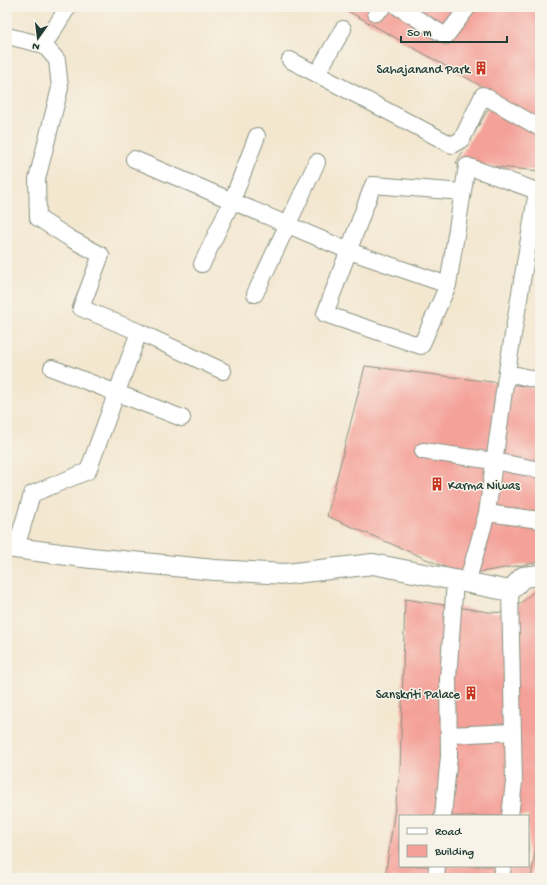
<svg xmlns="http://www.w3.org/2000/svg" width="547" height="885" viewBox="0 0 547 885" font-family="'Gochi Hand',sans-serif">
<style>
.building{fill:#f4a199;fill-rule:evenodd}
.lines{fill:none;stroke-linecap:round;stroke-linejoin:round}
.minor-casing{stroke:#899282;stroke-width:18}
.tertiary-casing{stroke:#899282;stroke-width:22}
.minor{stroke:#fff;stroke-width:16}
.tertiary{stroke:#fff;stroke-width:20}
.labels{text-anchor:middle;stroke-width:3;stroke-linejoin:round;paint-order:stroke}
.poi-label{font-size:13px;fill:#1f3d34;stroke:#f7f3e8;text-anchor:end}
</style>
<rect width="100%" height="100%" fill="#f7f3e8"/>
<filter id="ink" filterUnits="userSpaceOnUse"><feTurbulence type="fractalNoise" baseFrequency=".025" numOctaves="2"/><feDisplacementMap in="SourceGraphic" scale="8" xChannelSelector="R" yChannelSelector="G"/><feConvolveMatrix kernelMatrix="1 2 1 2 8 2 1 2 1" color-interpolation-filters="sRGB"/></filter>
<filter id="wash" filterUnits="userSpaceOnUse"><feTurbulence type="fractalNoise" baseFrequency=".012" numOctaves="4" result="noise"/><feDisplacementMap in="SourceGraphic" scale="16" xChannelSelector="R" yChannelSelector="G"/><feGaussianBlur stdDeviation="0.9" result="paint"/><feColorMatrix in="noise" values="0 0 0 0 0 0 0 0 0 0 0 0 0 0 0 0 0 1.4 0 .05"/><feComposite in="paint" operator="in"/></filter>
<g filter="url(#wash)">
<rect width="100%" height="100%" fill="#f3e7d0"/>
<g id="blocks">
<path class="building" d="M341,7H540V171L456,163L497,95Z
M365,366L540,388V562L463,575L327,516Z
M540,586V822L531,878H385L400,772L405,599L489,612L510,613ZM400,816H528V866H400Z"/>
</g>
</g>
<g filter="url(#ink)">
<use href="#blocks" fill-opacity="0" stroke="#899282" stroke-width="1"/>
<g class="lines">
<g class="minor-casing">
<path id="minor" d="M398,7L446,36L468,7
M376,13L383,7
M7,36L44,45
M290,60L452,145L462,139L483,95L540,128
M317,74L343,29
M134,159L349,251L448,285
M463,192L373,185L325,314L421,346L448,285L467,166L537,191
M202,264L232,201L257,136
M255,294L317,162
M139,332L223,371
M52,368L182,418
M506,377L537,191L540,190
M423,451L494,461L540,470
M487,513L540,520
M16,548L32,494L88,471L139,332L81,308L101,255L71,239L38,218L37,179L60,88L57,60L44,45L68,7
M467,583L487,513L506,377L517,375L540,381
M449,735L513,732
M443,816L449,756L448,679L455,581
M510,816L514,782L510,591
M436,878L437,866
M501,878L503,866"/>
</g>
<g class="tertiary-casing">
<path id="tertiary" d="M7,547L91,558L215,570L286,574L373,564L510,591L523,577L540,575"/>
</g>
<use href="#minor" class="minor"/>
<use href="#tertiary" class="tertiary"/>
</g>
</g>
<defs>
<g id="building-bare" transform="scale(1.08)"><path d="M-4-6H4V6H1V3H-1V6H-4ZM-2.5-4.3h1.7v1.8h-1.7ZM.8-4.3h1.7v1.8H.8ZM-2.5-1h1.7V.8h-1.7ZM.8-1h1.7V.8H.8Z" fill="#c8321e" stroke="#f7f3e8" stroke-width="2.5" paint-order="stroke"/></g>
</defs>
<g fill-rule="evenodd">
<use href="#building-bare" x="481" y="68"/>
<use href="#building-bare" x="437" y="484"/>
<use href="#building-bare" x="471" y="693"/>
</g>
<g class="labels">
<g class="poi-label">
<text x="470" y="73">Sahajanand Park</text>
<text x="448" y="489" text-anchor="start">Karma Niwas</text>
<text x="460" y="698">Sanskriti Palace</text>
</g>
</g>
<rect width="547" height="885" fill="none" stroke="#f7f3e8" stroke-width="24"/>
<rect x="399" y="815" width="130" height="52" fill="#f7f3e8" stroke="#a1aaa0"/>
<rect x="407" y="828" width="20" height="6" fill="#ffffff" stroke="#a1aaa0"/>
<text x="435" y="835" font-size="12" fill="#1f3d34">Road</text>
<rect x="407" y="845" width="20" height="12" fill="#f4a199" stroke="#a1aaa0"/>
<text x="435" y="855" font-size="12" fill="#1f3d34">Building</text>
<g transform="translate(38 38) rotate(194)" stroke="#f7f3e8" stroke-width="3" paint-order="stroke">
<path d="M0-3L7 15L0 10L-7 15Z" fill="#1f3d34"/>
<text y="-6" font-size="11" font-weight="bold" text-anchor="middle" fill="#1f3d34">N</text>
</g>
<path d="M401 36v6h106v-6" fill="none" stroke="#1f3d34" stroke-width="2"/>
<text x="407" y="36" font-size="12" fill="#1f3d34" stroke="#f7f3e8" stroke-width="3" paint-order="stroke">50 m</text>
</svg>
